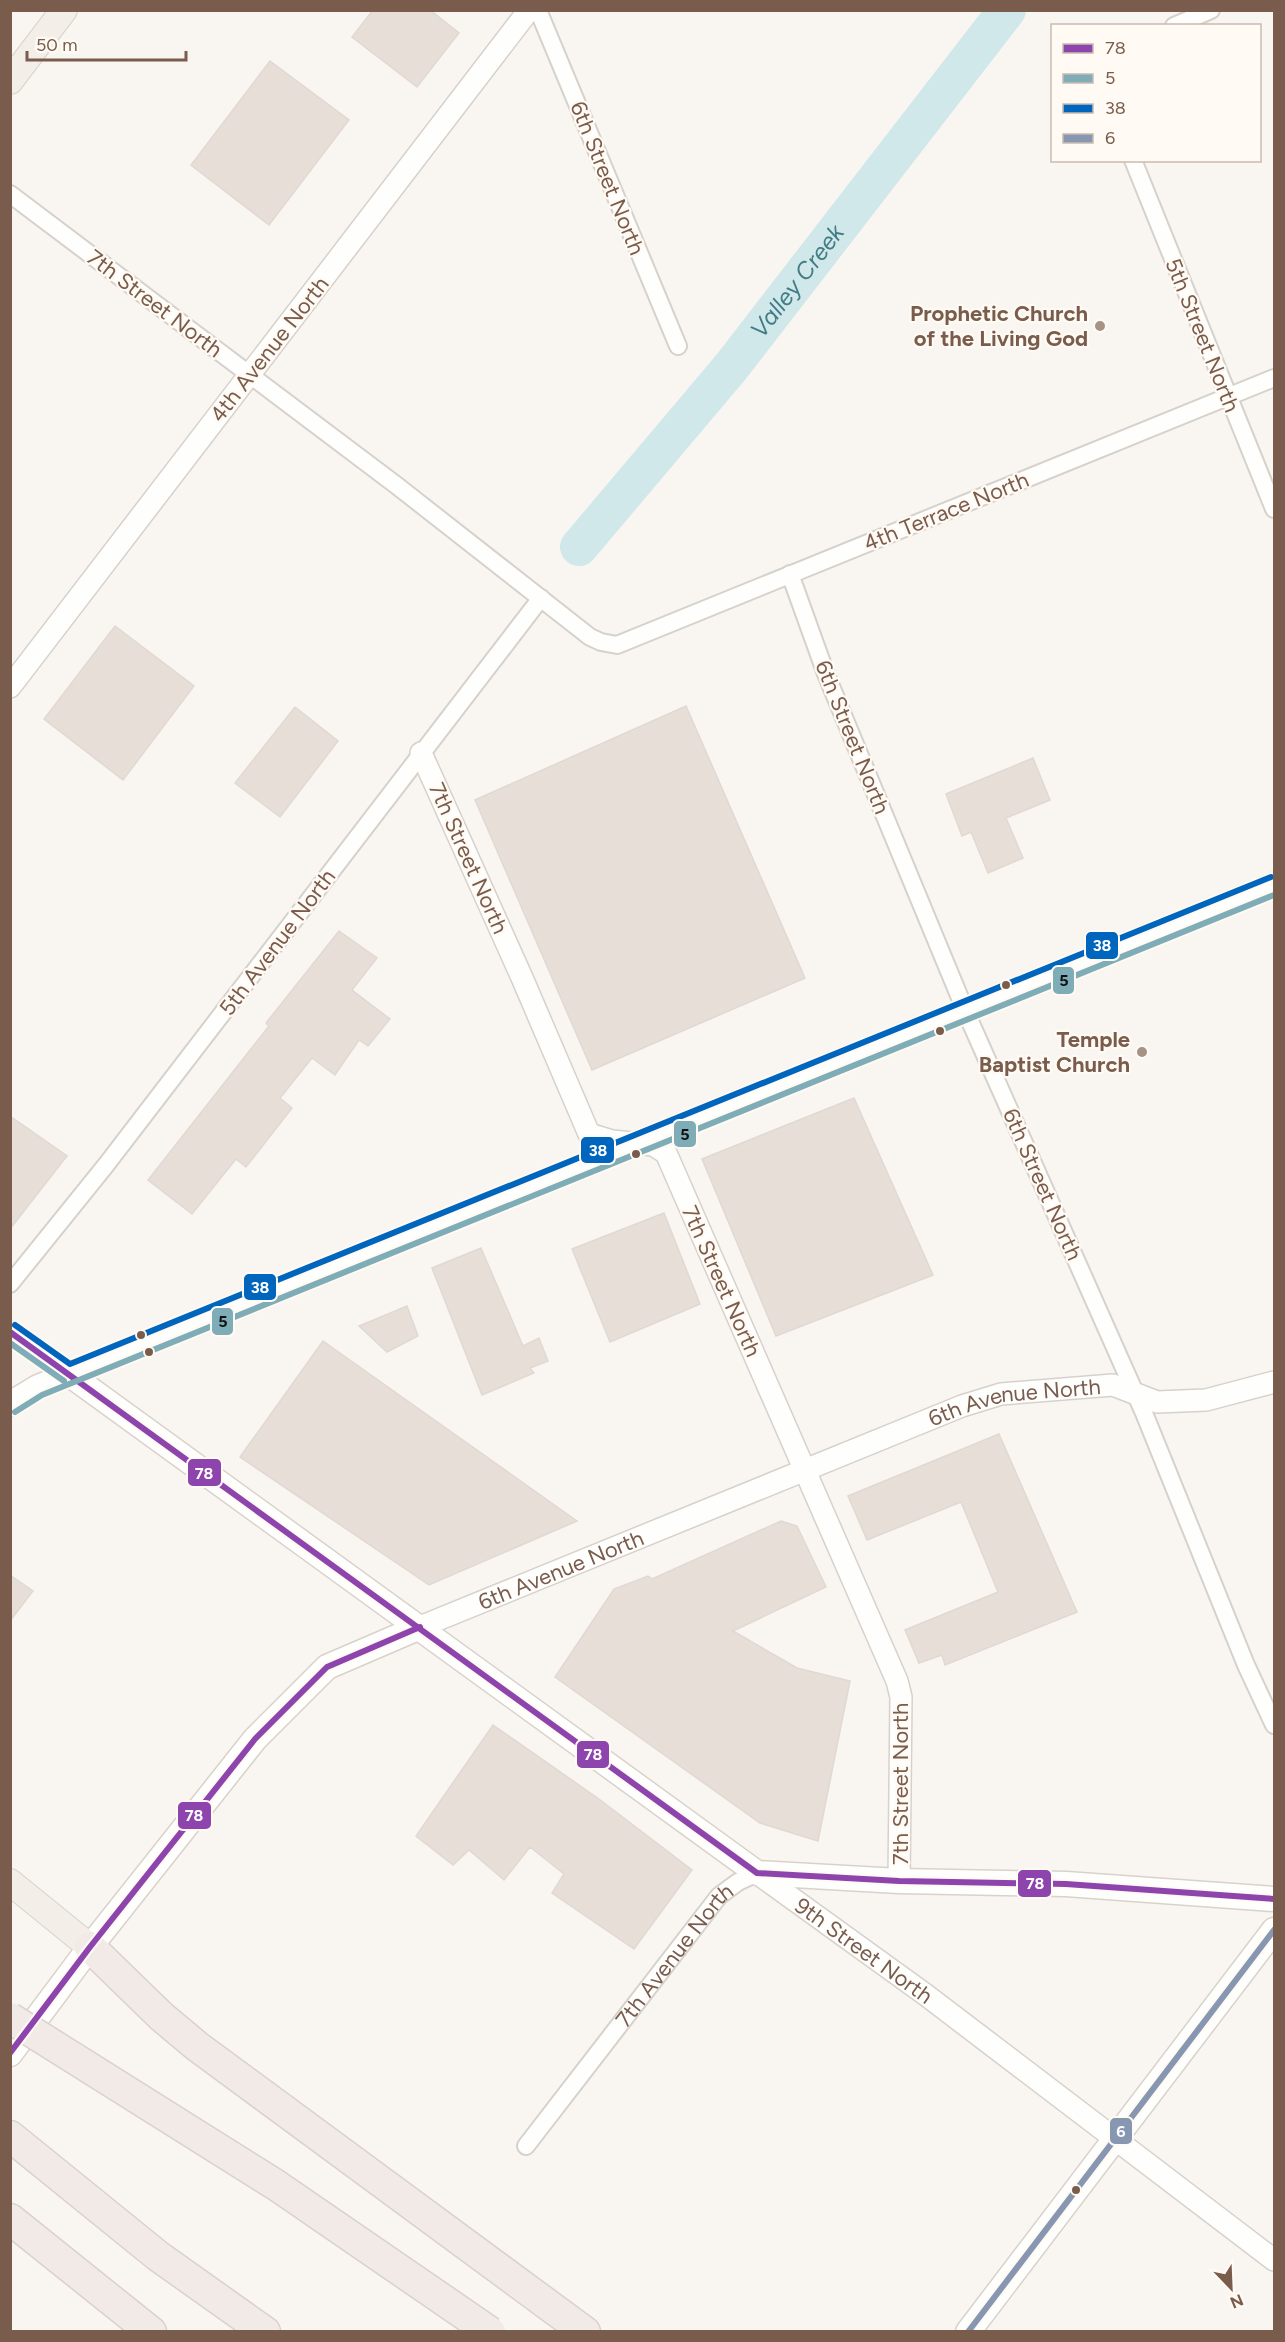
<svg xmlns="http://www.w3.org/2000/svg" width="1285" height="2342" viewBox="0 0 1285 2342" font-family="Figtree,sans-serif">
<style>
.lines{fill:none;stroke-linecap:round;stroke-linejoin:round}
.river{stroke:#d0e8ea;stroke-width:38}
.building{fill:#e6ded7;stroke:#e2d8d2;stroke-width:1.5}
.minor-casing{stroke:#d7d1cb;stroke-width:20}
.tertiary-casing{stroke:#d7d1cb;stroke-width:24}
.secondary-casing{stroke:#d9d2cb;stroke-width:27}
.primary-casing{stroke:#dad1cc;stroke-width:28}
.motorway-casing{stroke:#dad1cc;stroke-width:33}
.minor{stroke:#fefefd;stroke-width:16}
.tertiary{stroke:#fefefd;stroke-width:21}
.secondary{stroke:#fefefd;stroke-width:24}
.primary{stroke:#f3eee8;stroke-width:26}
.motorway{stroke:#f2eae7;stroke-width:30}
.motorway-bridge-casing{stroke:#dad1cc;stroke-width:33;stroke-linecap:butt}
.motorway-bridge{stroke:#f2eae7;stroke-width:30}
.bus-1-casing{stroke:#fffaf3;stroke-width:10}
.bus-2-casing{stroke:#fffaf3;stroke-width:10}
.bus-3-casing{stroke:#fffaf3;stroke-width:10}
.bus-4-casing{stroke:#fffaf3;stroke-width:10}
.bus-1{stroke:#8e44ad;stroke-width:6}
.bus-2{stroke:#7eacb7;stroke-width:6}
.bus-3{stroke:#0065bd;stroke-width:6}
.bus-4{stroke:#8797b1;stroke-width:6}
.poi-dot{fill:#a69286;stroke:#fffaf3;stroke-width:2}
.bus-dot{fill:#7a5c4d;stroke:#fffaf3;stroke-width:2}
.labels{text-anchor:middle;stroke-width:4.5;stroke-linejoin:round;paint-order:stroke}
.street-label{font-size:22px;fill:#7a5c4d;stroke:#fffaf3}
.poi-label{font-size:22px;font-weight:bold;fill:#7a5c4d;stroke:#fffaf3;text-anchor:end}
.water-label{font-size:24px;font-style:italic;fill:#437c86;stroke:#fffaf3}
.line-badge{stroke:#fffaf3;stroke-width:2}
.badge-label{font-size:16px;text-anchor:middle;font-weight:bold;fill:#fff}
.pale-badge-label{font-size:16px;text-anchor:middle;font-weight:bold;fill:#111}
</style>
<rect width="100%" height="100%" fill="#f9f5f0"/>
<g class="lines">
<path class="river" id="s1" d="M579,547L731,367L1007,10"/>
</g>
<path class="building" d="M373,10H430L459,33L417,87L352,37Z
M270,61L349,120L269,225L191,165Z
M115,626L194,686L123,780L44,719Z
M686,706L805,978L592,1070L475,800Z
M295,707L338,741L280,817L235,783Z
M1033,758L1050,800L1006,818L1023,858L988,873L971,832L962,836L946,794Z
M339,931L377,958L352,990L390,1019L368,1046L359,1040L335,1075L312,1058L280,1098L292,1108L246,1167L236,1159L192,1214L148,1180L269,1026L266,1023Z
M854,1098L933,1275L776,1336L702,1159Z
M10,1116L67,1156L10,1229Z
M664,1213L700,1304L610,1342L572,1249Z
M481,1248L523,1346L539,1338L548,1361L530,1368L534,1373L482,1395L432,1268Z
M407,1306L418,1336L387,1352L359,1326Z
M323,1341L443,1426L577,1521L429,1585L240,1457Z
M999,1434L1077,1612L945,1665L942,1655L919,1663L905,1630L998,1592L961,1502L867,1540L848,1496Z
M781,1521L797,1526L826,1587L733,1631L797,1668L850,1681L818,1841L760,1823L555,1677L614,1589L648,1576L652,1579Z
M10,1575L33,1591L10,1621Z
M493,1725L599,1799L692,1870L634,1949L552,1893L564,1874L530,1847L504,1880L469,1850L453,1865L416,1836Z"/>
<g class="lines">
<g class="minor-casing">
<g id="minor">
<path d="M538,10L678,346"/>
<path d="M1174,26L1211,10"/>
<path d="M1133,160L1274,509"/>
<path d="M10,194L396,485L590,637L601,642L617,645L1274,378"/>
<path d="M790,574L826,674L965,1010L1144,1413L1246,1665L1274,1725"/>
<path d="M10,1284L106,1165L541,598"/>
<path id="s2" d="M526,2146L719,1896L738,1882L757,1873"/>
</g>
</g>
<g class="tertiary-casing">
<g id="tertiary">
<path d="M10,687L529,10"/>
<path d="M421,753L523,980L589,1134L612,1141L653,1145L666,1153L897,1681L901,1697L899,1881"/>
<path d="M10,1332L69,1374"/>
<path id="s3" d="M420,1627L962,1406L1001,1394L1113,1385L1157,1402L1206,1400L1274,1382"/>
<path id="s4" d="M757,1873L926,1995L1274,2260"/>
</g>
</g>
<g class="secondary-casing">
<path id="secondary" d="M69,1374L757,1873L899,1881L1066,1884L1274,1899
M10,1404L38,1387L1274,885
M10,2054L90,1947L255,1739L327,1667L420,1627
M968,2332L1274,1930"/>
</g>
<g class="primary-casing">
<path id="primary" d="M10,81L64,10
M10,1882L90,1947"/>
</g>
<g class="motorway-casing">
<path id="motorway" d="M90,1947L162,2017L198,2047L585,2332
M10,2136L158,2256L265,2332
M10,2219L151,2332"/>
</g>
<use href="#minor" class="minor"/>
<use href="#tertiary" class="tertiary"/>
<use href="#secondary" class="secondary"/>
<use href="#primary" class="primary"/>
<use href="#motorway" class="motorway"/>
<g class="motorway-bridge-casing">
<path id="motorway-bridge" d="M10,2018L276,2185L490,2332"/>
</g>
<use href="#motorway-bridge" class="motorway-bridge"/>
<g class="bus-1-casing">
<path id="bus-1" d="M10,1332L757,1873L899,1881L1066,1884L1274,1899
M10,2053L90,1947L255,1739L327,1667L420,1627"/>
</g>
<g class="bus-2-casing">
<path id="bus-2" d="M10,1343L64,1381
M15,1412L42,1395L1274,895"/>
</g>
<g class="bus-3-casing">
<path id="bus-3" d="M15,1325L70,1364L1271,877"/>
</g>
<g class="bus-4-casing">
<path id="bus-4" d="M968,2332L1274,1930"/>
</g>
<use href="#bus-1" class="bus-1"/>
<use href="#bus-2" class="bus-2"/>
<use href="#bus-3" class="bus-3"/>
<use href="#bus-4" class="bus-4"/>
</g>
<g class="poi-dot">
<circle cx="1100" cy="326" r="6"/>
<circle cx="1142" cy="1052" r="6"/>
</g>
<g class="bus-dot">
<circle cx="1006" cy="985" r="5"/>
<circle cx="940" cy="1031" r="5"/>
<circle cx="636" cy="1154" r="5"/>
<circle cx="141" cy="1335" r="5"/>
<circle cx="149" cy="1352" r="5"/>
<circle cx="1076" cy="2190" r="5"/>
</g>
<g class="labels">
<g class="street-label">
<text transform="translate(608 178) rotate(68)" y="8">6th Street North</text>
<text transform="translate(155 303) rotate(37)" y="8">7th Street North</text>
<text transform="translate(1203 335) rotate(68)" y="8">5th Street North</text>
<text transform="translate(269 349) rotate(-52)" y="8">4th Avenue North</text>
<text transform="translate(946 511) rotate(-22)" y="8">4th Terrace North</text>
<text transform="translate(853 737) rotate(68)" y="8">6th Street North</text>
<text transform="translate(469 858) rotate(66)" y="8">7th Street North</text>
<text transform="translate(277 942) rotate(-53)" y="8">5th Avenue North</text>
<text transform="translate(1043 1184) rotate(66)" y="8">6th Street North</text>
<text transform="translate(722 1281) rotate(66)" y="8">7th Street North</text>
<text dy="8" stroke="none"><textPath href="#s3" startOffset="638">6th Avenue North</textPath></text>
<text dy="8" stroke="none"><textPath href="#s3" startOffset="152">6th Avenue North</textPath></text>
<text transform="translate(900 1784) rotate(-90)" y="8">7th Street North</text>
<text dy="8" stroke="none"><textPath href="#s4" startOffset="132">9th Street North</textPath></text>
<text dy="8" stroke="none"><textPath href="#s2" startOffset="242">7th Avenue North</textPath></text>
</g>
<g class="poi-label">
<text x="1088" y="321">Prophetic Church<tspan x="1088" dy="25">of the Living God</tspan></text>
<text x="1130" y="1047">Temple<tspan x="1130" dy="25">Baptist Church</tspan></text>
</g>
<g class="water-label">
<text dy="8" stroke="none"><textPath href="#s1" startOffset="344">Valley Creek</textPath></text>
</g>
</g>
<g class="line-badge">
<rect x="1085" y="931" width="34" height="29" rx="6" fill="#0065bd"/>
<rect x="1052" y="966" width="23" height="29" rx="6" fill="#7eacb7"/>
<rect x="673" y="1120" width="24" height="28" rx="6" fill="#7eacb7"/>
<rect x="580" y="1136" width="35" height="28" rx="6" fill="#0065bd"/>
<rect x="243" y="1273" width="34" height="28" rx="6" fill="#0065bd"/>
<rect x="211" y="1307" width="23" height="29" rx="6" fill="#7eacb7"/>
<rect x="187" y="1458" width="35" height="29" rx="6" fill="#8e44ad"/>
<rect x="576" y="1740" width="34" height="29" rx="6" fill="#8e44ad"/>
<rect x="177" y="1801" width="35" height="29" rx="6" fill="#8e44ad"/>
<rect x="1017" y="1869" width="35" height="29" rx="6" fill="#8e44ad"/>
<rect x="1109" y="2117" width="24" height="28" rx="6" fill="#8797b1"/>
</g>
<g class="badge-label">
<text x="1102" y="951">38</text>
<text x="598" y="1156">38</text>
<text x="260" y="1293">38</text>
<text x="204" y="1479">78</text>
<text x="593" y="1760">78</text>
<text x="194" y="1821">78</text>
<text x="1035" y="1889">78</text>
<text x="1121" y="2137">6</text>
</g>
<g class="pale-badge-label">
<text x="1064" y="986">5</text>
<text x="685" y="1140">5</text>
<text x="223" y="1327">5</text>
</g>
<rect width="1285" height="2342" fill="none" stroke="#7a5c4d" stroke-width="24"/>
<rect x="1051" y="24" width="210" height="138" fill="#fffaf3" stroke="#cabbb1" stroke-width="1.5"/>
<rect x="1063" y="44" width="30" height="9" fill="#8e44ad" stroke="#cabbb1" stroke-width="1.5"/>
<text x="1105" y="54" font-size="18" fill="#7a5c4d">78</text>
<rect x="1063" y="74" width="30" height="9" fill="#7eacb7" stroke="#cabbb1" stroke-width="1.5"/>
<text x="1105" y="84" font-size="18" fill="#7a5c4d">5</text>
<rect x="1063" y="104" width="30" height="9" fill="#0065bd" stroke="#cabbb1" stroke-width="1.5"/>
<text x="1105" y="114" font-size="18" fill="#7a5c4d">38</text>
<rect x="1063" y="134" width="30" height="9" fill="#8797b1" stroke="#cabbb1" stroke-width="1.5"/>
<text x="1105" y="144" font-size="18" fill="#7a5c4d">6</text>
<g transform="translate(1231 2288) rotate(157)" stroke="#fffaf3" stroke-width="4.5" paint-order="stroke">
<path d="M0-4.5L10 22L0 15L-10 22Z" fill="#7a5c4d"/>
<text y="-9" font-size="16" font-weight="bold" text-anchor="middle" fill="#7a5c4d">N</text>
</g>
<path d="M27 51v9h159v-9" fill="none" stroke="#7a5c4d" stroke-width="3"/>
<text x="36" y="51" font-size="18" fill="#7a5c4d" stroke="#fffaf3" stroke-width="4.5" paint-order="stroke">50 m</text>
</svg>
